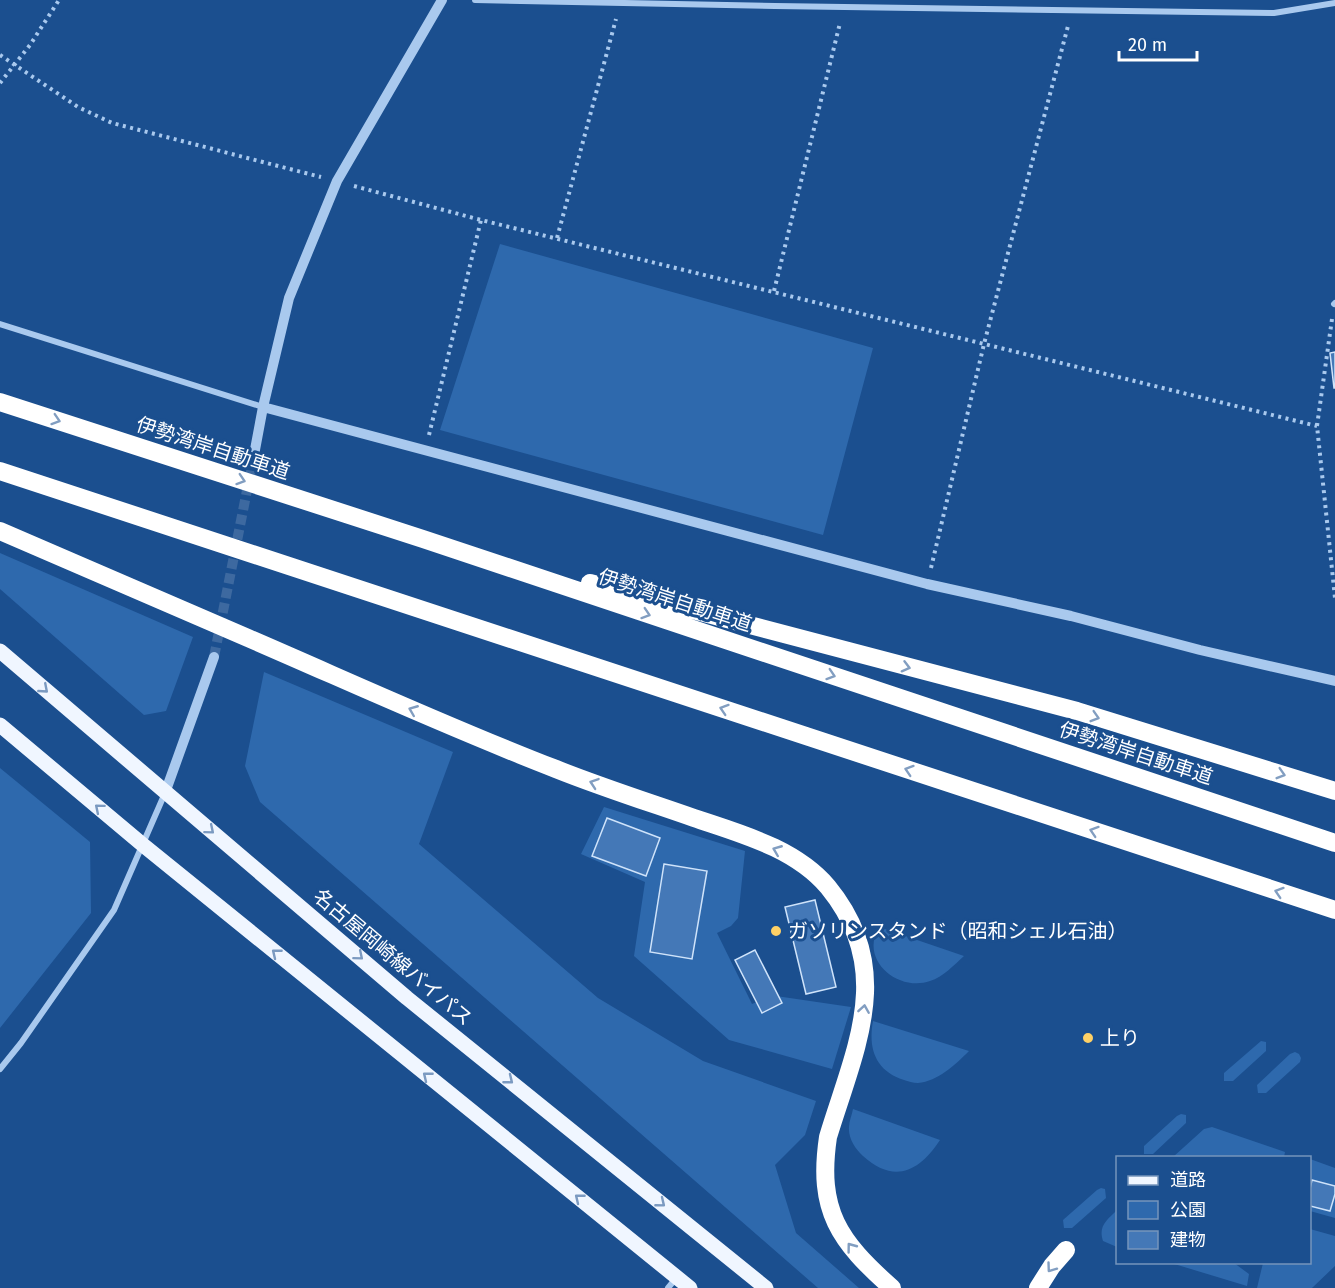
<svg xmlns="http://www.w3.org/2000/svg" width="1335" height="1288" viewBox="0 0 1335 1288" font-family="'Fira Sans','Noto Sans JP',sans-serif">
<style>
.green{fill:#2e69ad}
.building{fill:#4478b7;stroke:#cfe3fa;stroke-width:1.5}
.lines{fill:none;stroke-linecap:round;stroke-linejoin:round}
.tertiary-tunnel{stroke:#3d69a0;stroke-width:10;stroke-dasharray:10 5;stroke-linecap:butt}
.path{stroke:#a9c9ee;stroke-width:4;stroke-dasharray:3 4.5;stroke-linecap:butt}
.minor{stroke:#a9c9ee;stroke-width:6}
.tertiary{stroke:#a9c9ee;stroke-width:10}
.primary{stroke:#f0f6ff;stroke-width:15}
.motorway{stroke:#fff;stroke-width:18}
.oneway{stroke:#829ec1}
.oneway2{stroke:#7b9ac1}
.poi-dot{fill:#ffd166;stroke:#1b4f8f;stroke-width:2}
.labels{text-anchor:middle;stroke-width:6;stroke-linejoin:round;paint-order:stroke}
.street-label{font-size:20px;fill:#fff;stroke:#1b4f8f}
.poi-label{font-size:20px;fill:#fff;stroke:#1b4f8f;text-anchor:start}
</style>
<rect width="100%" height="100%" fill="#1b4f8f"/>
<path class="green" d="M500,244L873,348L823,535L440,430Z
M0,553L193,637L166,711L144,715L0,589Z
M264,672L453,752L419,844L598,998L703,1061L816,1101L805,1135L775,1165L796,1233L859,1288H818L260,802L245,766Z
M0,768L90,842L91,913L0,1028Z
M604,807L745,851L738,918L731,926L717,933L752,1004L769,997L776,996L851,1007L832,1069L729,1040L634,956L645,882L581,854Z
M879,927L964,956C954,965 943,977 930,981C898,992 859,960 879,927Z
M873,1021L969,1051C955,1065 938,1081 918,1083C913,1083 908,1081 904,1080C875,1071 868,1048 873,1021Z
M1261,1041L1266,1042V1051L1233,1081H1224V1073Z
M1295,1052L1299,1054L1301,1058L1300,1062L1266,1093H1258L1257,1085L1290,1054Z
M853,1109L940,1140C919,1172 894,1184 863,1156C855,1149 848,1138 849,1127C849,1121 852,1115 853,1109Z
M1181,1114L1186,1115V1123L1153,1154H1144V1146L1177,1116Z
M1212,1127L1285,1152L1284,1157H1173L1204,1129Z
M1310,1159L1335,1168V1218L1310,1211Z
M1101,1188L1105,1189L1106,1198L1072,1228H1064L1063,1220L1097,1190Z
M1117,1210V1247L1103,1241C1098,1226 1107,1220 1117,1210Z
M1310,1229L1335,1236V1266L1312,1288H1257L1263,1263L1310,1262Z
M1171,1263H1234L1249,1274L1247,1286Z"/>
<path class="building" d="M1335,352V388H1334L1330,353Z
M607,818L660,838L646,876L592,856Z
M664,864L707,871L692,959L650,952Z
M815,900L836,987L806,994L785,907Z
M755,950L782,1003L762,1013L735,960Z
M1312,1180L1335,1186V1194L1330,1211L1310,1206V1189Z"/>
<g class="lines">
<path class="tertiary-tunnel" d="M214,657L254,455"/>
<path class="path" d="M0,55L78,107L112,123L321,177
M0,83L30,45L59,0
M354,186L481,220L1317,426
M557,238L616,19
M774,291L840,23
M1332,319L1317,426L1335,598
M429,435L481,220
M931,568L984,344L1068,26"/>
<path class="minor" d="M475,0L775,6L1274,13L1335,3
M1334,304L1335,303
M0,324L263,407
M0,1069L21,1043L114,910L165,793
M668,1288L677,1277"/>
<path class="tertiary" d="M263,407L927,584L1071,616L1200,650L1335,681
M254,455L263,407L289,298L337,181L442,0
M165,793L214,657"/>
<path class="primary" d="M0,651L407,998L766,1288
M0,725L143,845L690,1288"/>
<path class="motorway" d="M0,402L423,539L1335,843
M0,471L1335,910
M0,531C83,567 166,602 248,638C350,682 452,729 556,769C601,787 648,802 694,818C741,834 795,848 828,887C896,970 855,1048 828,1137C817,1211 839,1241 892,1288
M590,583L1077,711L1335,791
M1038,1288L1052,1266L1066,1250"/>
</g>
<defs><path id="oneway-chevron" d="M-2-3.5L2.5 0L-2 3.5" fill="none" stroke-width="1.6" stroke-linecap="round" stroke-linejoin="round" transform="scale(1.5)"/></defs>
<g class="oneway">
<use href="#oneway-chevron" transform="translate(56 420) rotate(18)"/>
<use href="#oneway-chevron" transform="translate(241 480) rotate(18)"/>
<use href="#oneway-chevron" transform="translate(646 614) rotate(18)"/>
<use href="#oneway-chevron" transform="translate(906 667) rotate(15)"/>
<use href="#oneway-chevron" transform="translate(831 675) rotate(18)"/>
<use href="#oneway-chevron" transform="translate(724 709) rotate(-162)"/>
<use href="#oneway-chevron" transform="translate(413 710) rotate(-158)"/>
<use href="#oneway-chevron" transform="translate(1095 717) rotate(17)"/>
<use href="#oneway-chevron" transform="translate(909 770) rotate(-162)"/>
<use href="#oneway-chevron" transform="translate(1281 774) rotate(17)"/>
<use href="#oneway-chevron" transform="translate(594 783) rotate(-161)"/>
<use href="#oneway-chevron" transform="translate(1094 831) rotate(-162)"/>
<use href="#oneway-chevron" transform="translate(777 850) rotate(-158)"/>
<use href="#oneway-chevron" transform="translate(1279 892) rotate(-162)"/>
<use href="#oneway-chevron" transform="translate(864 1009) rotate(-81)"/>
<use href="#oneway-chevron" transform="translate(851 1247) rotate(-127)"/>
<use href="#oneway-chevron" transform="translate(1051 1268) rotate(126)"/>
</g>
<g class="oneway2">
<use href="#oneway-chevron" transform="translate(44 689) rotate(41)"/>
<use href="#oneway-chevron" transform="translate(99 808) rotate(-140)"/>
<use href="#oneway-chevron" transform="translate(210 830) rotate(40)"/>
<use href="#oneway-chevron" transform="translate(276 953) rotate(-141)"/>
<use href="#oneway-chevron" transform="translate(359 956) rotate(40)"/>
<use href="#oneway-chevron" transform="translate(427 1076) rotate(-141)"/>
<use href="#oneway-chevron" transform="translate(509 1080) rotate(39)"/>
<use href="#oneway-chevron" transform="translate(579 1198) rotate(-141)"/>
<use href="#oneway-chevron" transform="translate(661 1203) rotate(39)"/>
</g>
<g class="poi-dot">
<circle cx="776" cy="931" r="6"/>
<circle cx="1088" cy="1038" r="6"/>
</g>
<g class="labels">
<g class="street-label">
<text transform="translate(213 448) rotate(18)" y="7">伊勢湾岸自動車道</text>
<text transform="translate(675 600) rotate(18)" y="7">伊勢湾岸自動車道</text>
<text transform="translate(1136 753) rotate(18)" y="7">伊勢湾岸自動車道</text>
<text transform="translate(393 957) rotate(40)" y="7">名古屋岡崎線バイパス</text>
</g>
<g class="poi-label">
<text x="788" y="938">ガソリンスタンド（昭和シェル石油）</text>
<text x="1100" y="1045">上り</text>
</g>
</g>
<rect x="1116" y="1156" width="195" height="108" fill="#1b4f8f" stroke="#7695bc" stroke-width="1.5"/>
<rect x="1128" y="1176" width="30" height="9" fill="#f0f6ff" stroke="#7695bc" stroke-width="1.5"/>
<text x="1170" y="1186" font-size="18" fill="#ffffff">道路</text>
<rect x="1128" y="1201" width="30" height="18" fill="#2e69ad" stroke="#7695bc" stroke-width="1.5"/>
<text x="1170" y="1216" font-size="18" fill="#ffffff">公園</text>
<rect x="1128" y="1231" width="30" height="18" fill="#4478b7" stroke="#7695bc" stroke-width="1.5"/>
<text x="1170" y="1246" font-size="18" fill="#ffffff">建物</text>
<path d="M1119 51v9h78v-9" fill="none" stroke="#ffffff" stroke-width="3"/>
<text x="1128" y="51" font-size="18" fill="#ffffff" stroke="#1b4f8f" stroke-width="4.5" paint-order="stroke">20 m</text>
</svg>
